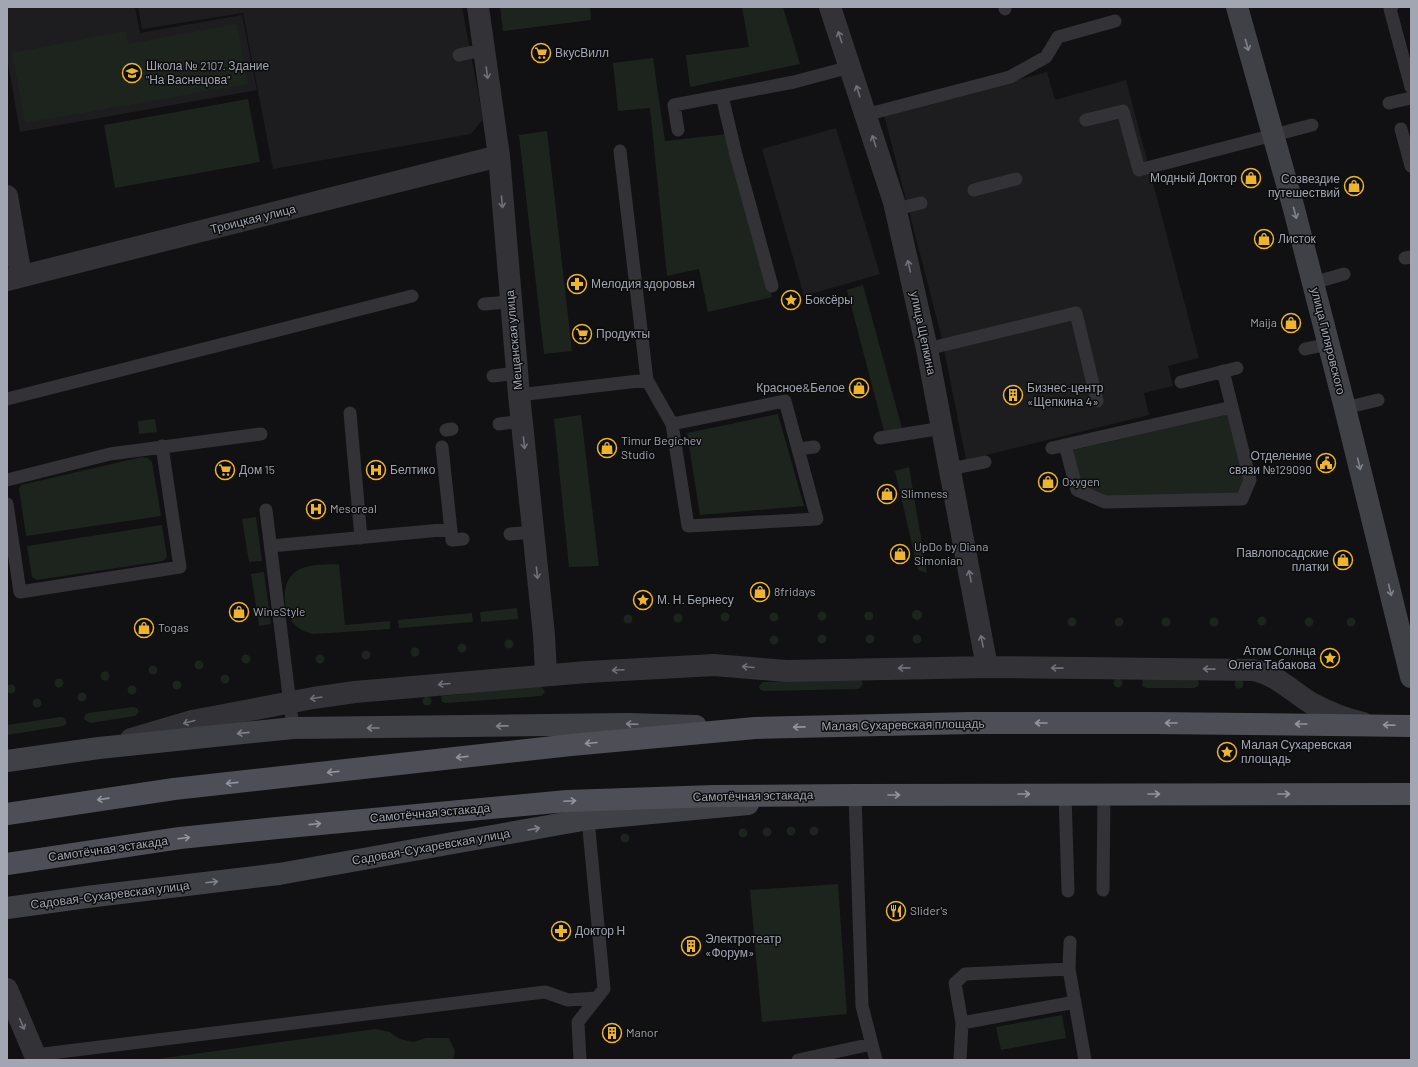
<svg xmlns="http://www.w3.org/2000/svg" width="1418" height="1067" viewBox="0 0 1418 1067" font-family="Barlow,sans-serif">
<style>
.built{fill:#1d1d1f}
.green{fill:#1d241e}
.lines{fill:none;stroke-linecap:round;stroke-linejoin:round}
.service{stroke:#323237;stroke-width:13}
.minor{stroke:#323237;stroke-width:22}
.tertiary{stroke:#323237;stroke-width:22}
.secondary{stroke:#404147;stroke-width:22}
.primary{stroke:#4e4f56;stroke-width:22}
.oneway{stroke:#70727b}
.oneway2{stroke:#80838d}
.oneway3{stroke:#9195a0}
.labels{text-anchor:middle;stroke-width:3;stroke-linejoin:round;paint-order:stroke}
.poi-label{font-size:12px;fill:#a2a6b3;stroke:#0c0c0d;text-anchor:start}
.street-label{font-size:12px;fill:#a2a6b3;stroke:#0c0c0d}
</style>
<rect width="100%" height="100%" fill="#111012"/>
<path class="built" d="M7,7H135L140,33L242,15L257,90L20,132L7,57Z
M138,7H462L483,119L471,134L273,169L243,13L142,29Z
M1047,72L1055,100L1126,80L1199,358L1168,366L1173,386L1144,393L1149,415L966,460L941,335L884,115Z
M836,128L880,274L804,296L762,149Z"/>
<path class="green" d="M500,7H590L591,20L503,31Z
M742,7H783L800,64L690,87L686,55L749,47Z
M237,24L248,84L25,123L12,53L126,31L128,44Z
M653,58L665,141L728,134L772,297L708,312L699,269L667,276L650,108L618,111L613,63Z
M248,99L260,162L115,188L104,125Z
M547,131L572,351L544,354L519,135Z
M863,285L902,428L884,431L847,290Z
M778,414L804,506L700,515L687,433Z
M1229,414L1245,477L1237,493L1106,498L1081,486L1073,450Z
M581,415L599,566L569,567L554,419Z
M155,419L157,432L139,434L138,421Z
M142,457L148,458L152,462L161,516L26,536L19,488L21,485Z
M909,467L927,573L918,570L895,471Z
M256,517L262,561L249,562L242,519Z
M162,525L167,557L163,561L37,580L32,577L27,546Z
M339,564L345,625L390,621V629L313,634C305,632 298,629 292,622C283,610 281,583 294,573C305,563 325,565 339,564Z
M264,572L271,624L259,626L251,574Z
M517,608L518,619L481,622L480,612Z
M912 615a5 5 0 1 1 10 0a5 5 0 1 1-10 0Z
M817.5 616a4.5 4.5 0 1 1 9 0a4.5 4.5 0 1 1-9 0Z
M864.5 616a4.5 4.5 0 1 1 9 0a4.5 4.5 0 1 1-9 0Z
M769.5 617a4.5 4.5 0 1 1 9 0a4.5 4.5 0 1 1-9 0Z
M720.5 617a4.5 4.5 0 1 1 9 0a4.5 4.5 0 1 1-9 0Z
M472,613L473,622L399,628L398,620Z
M673.5 618a4.5 4.5 0 1 1 9 0a4.5 4.5 0 1 1-9 0Z
M623.5 619a4.5 4.5 0 1 1 9 0a4.5 4.5 0 1 1-9 0Z
M1257.5 621a4.5 4.5 0 1 1 9 0a4.5 4.5 0 1 1-9 0Z
M1304.5 622a4.5 4.5 0 1 1 9 0a4.5 4.5 0 1 1-9 0Z
M1161.5 622a4.5 4.5 0 1 1 9 0a4.5 4.5 0 1 1-9 0Z
M1114.5 622a4.5 4.5 0 1 1 9 0a4.5 4.5 0 1 1-9 0Z
M1067.5 622a4.5 4.5 0 1 1 9 0a4.5 4.5 0 1 1-9 0Z
M1346.5 622a4.5 4.5 0 1 1 9 0a4.5 4.5 0 1 1-9 0Z
M1209.5 622a4.5 4.5 0 1 1 9 0a4.5 4.5 0 1 1-9 0Z
M912.5 639a4.5 4.5 0 1 1 9 0a4.5 4.5 0 1 1-9 0Z
M865.5 639a4.5 4.5 0 1 1 9 0a4.5 4.5 0 1 1-9 0Z
M817.5 639a4.5 4.5 0 1 1 9 0a4.5 4.5 0 1 1-9 0Z
M769.5 640a4.5 4.5 0 1 1 9 0a4.5 4.5 0 1 1-9 0Z
M504.5 644a4.5 4.5 0 1 1 9 0a4.5 4.5 0 1 1-9 0Z
M457.5 648a4.5 4.5 0 1 1 9 0a4.5 4.5 0 1 1-9 0Z
M410.5 652a4.5 4.5 0 1 1 9 0a4.5 4.5 0 1 1-9 0Z
M361.5 655a4.5 4.5 0 1 1 9 0a4.5 4.5 0 1 1-9 0Z
M241.5 659a4.5 4.5 0 1 1 9 0a4.5 4.5 0 1 1-9 0Z
M315.5 659a4.5 4.5 0 1 1 9 0a4.5 4.5 0 1 1-9 0Z
M194.5 665a4.5 4.5 0 1 1 9 0a4.5 4.5 0 1 1-9 0Z
M148.5 670a4.5 4.5 0 1 1 9 0a4.5 4.5 0 1 1-9 0Z
M100.5 676a4.5 4.5 0 1 1 9 0a4.5 4.5 0 1 1-9 0Z
M220.5 679a4.5 4.5 0 1 1 9 0a4.5 4.5 0 1 1-9 0Z
M54.5 683a4.5 4.5 0 1 1 9 0a4.5 4.5 0 1 1-9 0Z
M1113.5 683a4.5 4.5 0 1 1 9 0a4.5 4.5 0 1 1-9 0Z
M1143,679H1197L1199,683L1198,686L1194,688H1146L1142,686Z
M1234.5 684a4.5 4.5 0 1 1 9 0a4.5 4.5 0 1 1-9 0Z
M858,680H861L863,684L859,689L764,691L760,690L759,686L763,682Z
M172.5 685a4.5 4.5 0 1 1 9 0a4.5 4.5 0 1 1-9 0Z
M6.5 689a4.5 4.5 0 1 1 9 0a4.5 4.5 0 1 1-9 0Z
M127.5 690a4.5 4.5 0 1 1 9 0a4.5 4.5 0 1 1-9 0Z
M541,686L545,692L541,696L446,703L442,702L441,698L442,696Z
M77.5 697a4.5 4.5 0 1 1 9 0a4.5 4.5 0 1 1-9 0Z
M422.5 701a4.5 4.5 0 1 1 9 0a4.5 4.5 0 1 1-9 0Z
M32.5 703a4.5 4.5 0 1 1 9 0a4.5 4.5 0 1 1-9 0Z
M133,707L137,708L139,712L135,716L90,723L84,719L85,715L88,713Z
M60,717H63L66,721V724L63,726L7,735V725Z
M786.5 831a4.5 4.5 0 1 1 9 0a4.5 4.5 0 1 1-9 0Z
M809.5 831a4.5 4.5 0 1 1 9 0a4.5 4.5 0 1 1-9 0Z
M762.5 832a4.5 4.5 0 1 1 9 0a4.5 4.5 0 1 1-9 0Z
M738.5 833a4.5 4.5 0 1 1 9 0a4.5 4.5 0 1 1-9 0Z
M620.5 838a4.5 4.5 0 1 1 9 0a4.5 4.5 0 1 1-9 0Z
M838,884L847,1014L762,1022L750,890Z
M1062,1015L1066,1038L1001,1050L996,1027Z
M375,1029L390,1032L400,1039L413,1042L426,1038H449L455,1051L453,1060H150Z"/>
<g class="lines">
<path class="service" d="M1005,7V9
M1392,7L1390,9L1411,87
M459,55L483,50
M722,96L736,155L772,286
M1389,103L1411,98
M865,115L1010,77L1046,57L1058,37L1115,21
M1086,120L1123,111L1139,170L1312,125
M1401,129L1411,166
M678,130L674,105L794,82L850,67
M974,190L1016,179
M896,209L921,203
M1405,258L1411,257
M1313,283L1344,274
M484,304L511,302
M927,349L1076,313L1097,401
M1305,349L1329,344
M1223,371L1232,407
M493,376L517,373
M647,380L672,424L688,526L817,519L785,401L672,424
M1181,382L1237,368
M519,395L647,380L620,151
M7,399L412,296
M1345,408L1378,400
M350,413L361,538
M499,424L522,421
M446,430L452,429
M880,438L943,428
M442,447L452,540L463,539
M1052,448L1232,407L1250,480L1242,499L1105,502L1077,490L1065,445
M799,449L814,447
M950,469L985,462
M7,480L110,454L261,434
M7,504L20,592L180,567L162,446
M266,510L293,728
M510,534L533,532
M271,546L451,529
M1065,794L1068,891
M855,795L862,1006L876,1060
M1103,890L1104,794
M1070,942L1069,969L1085,1060
M962,1023L1075,1002
M35,1055L545,992L568,1000L596,998
M580,1060L578,1022L604,989L588,819
M798,1060L872,1044
M960,1060L962,1023L955,983L965,974L1069,969"/>
<path class="minor" d="M478,7L499,156L519,395L544,635L546,674
M7,196L21,276
M7,280L499,156"/>
<path class="tertiary" d="M830,7L894,202L927,349L987,667
M131,739L192,721L313,698L355,692L587,672L714,665L787,671L987,667L1253,670C1274,673 1293,692 1311,703C1328,712 1345,719 1363,723
M7,989L37,1060"/>
<path class="secondary" d="M1237,7L1294,209L1345,408L1411,677
M7,761L99,748L293,728L627,724L696,726
M7,908L87,897L279,874L588,819L748,804"/>
<path class="primary" d="M7,814L174,789L571,745L755,728L970,723H1155L1411,726
M7,864L180,838L277,828L567,801L714,796L855,795L1411,794"/>
</g>
<defs><path id="oneway-shaft" d="M-6 0H5M1.5-3L5.5 0L1.5 3" fill="none" stroke-width="1.6" stroke-linecap="round" stroke-linejoin="round"/></defs>
<g class="oneway">
<use href="#oneway-shaft" transform="translate(840 37) rotate(-108)"/>
<use href="#oneway-shaft" transform="translate(487 73) rotate(82)"/>
<use href="#oneway-shaft" transform="translate(858 91) rotate(-108)"/>
<use href="#oneway-shaft" transform="translate(874 141) rotate(-108)"/>
<use href="#oneway-shaft" transform="translate(502 202) rotate(85)"/>
<use href="#oneway-shaft" transform="translate(909 266) rotate(-103)"/>
<use href="#oneway-shaft" transform="translate(524 443) rotate(84)"/>
<use href="#oneway-shaft" transform="translate(537 573) rotate(84)"/>
<use href="#oneway-shaft" transform="translate(970 576) rotate(-101)"/>
<use href="#oneway-shaft" transform="translate(982 641) rotate(-101)"/>
<use href="#oneway-shaft" transform="translate(748 667) rotate(-175)"/>
<use href="#oneway-shaft" transform="translate(904 668) rotate(179)"/>
<use href="#oneway-shaft" transform="translate(1057 668) rotate(-179)"/>
<use href="#oneway-shaft" transform="translate(1209 669) rotate(-179)"/>
<use href="#oneway-shaft" transform="translate(618 670) rotate(177)"/>
<use href="#oneway-shaft" transform="translate(444 684) rotate(175)"/>
<use href="#oneway-shaft" transform="translate(316 698) rotate(171)"/>
<use href="#oneway-shaft" transform="translate(189 722) rotate(165)"/>
<use href="#oneway-shaft" transform="translate(22 1024) rotate(67)"/>
</g>
<g class="oneway2">
<use href="#oneway-shaft" transform="translate(1247 45) rotate(74)"/>
<use href="#oneway-shaft" transform="translate(1295 213) rotate(75)"/>
<use href="#oneway-shaft" transform="translate(1359 464) rotate(76)"/>
<use href="#oneway-shaft" transform="translate(1390 590) rotate(76)"/>
<use href="#oneway-shaft" transform="translate(632 724) rotate(-178)"/>
<use href="#oneway-shaft" transform="translate(502 726) rotate(179)"/>
<use href="#oneway-shaft" transform="translate(373 728) rotate(-180)"/>
<use href="#oneway-shaft" transform="translate(243 733) rotate(174)"/>
<use href="#oneway-shaft" transform="translate(534 829) rotate(-10)"/>
<use href="#oneway-shaft" transform="translate(212 882) rotate(-7)"/>
</g>
<g class="oneway3">
<use href="#oneway-shaft" transform="translate(1041 723) rotate(180)"/>
<use href="#oneway-shaft" transform="translate(1171 723) rotate(-180)"/>
<use href="#oneway-shaft" transform="translate(1301 724) rotate(-180)"/>
<use href="#oneway-shaft" transform="translate(1389 725) rotate(-178)"/>
<use href="#oneway-shaft" transform="translate(799 727) rotate(179)"/>
<use href="#oneway-shaft" transform="translate(591 743) rotate(175)"/>
<use href="#oneway-shaft" transform="translate(462 757) rotate(174)"/>
<use href="#oneway-shaft" transform="translate(333 772) rotate(174)"/>
<use href="#oneway-shaft" transform="translate(232 783) rotate(174)"/>
<use href="#oneway-shaft" transform="translate(1024 794)"/>
<use href="#oneway-shaft" transform="translate(1154 794)"/>
<use href="#oneway-shaft" transform="translate(1284 794)"/>
<use href="#oneway-shaft" transform="translate(894 795)"/>
<use href="#oneway-shaft" transform="translate(103 799) rotate(172)"/>
<use href="#oneway-shaft" transform="translate(570 801) rotate(-3)"/>
<use href="#oneway-shaft" transform="translate(315 824) rotate(-6)"/>
<use href="#oneway-shaft" transform="translate(184 838) rotate(-7)"/>
</g>
<defs>
<g id="supermarket-ring" transform="scale(1)"><circle r="9.5" fill="#0c0c0d" stroke="#eeb52c" stroke-width="1.5"/><path d="M-6-5.5h2.5l.6 2H6L4.5 2H-2.5L-4.4-4H-6ZM-1.5 3.2a1.3 1.3 0 1 0 .1 0ZM3 3.2a1.3 1.3 0 1 0 .1 0Z" fill="#eeb52c"/></g>
<g id="school-ring" transform="scale(1)"><circle r="9.5" fill="#0c0c0d" stroke="#eeb52c" stroke-width="1.5"/><path d="M0-5L7-2L0 1L-7-2ZM-4 1L0 2.5L4 1V4Q0 6-4 4Z" fill="#eeb52c"/></g>
<g id="shop-ring" transform="scale(1)"><circle r="9.5" fill="#0c0c0d" stroke="#eeb52c" stroke-width="1.5"/><path d="M-5-2.5h2.3a2.7 3.5 0 0 1 5.4 0H5L5.5 6h-11ZM-1.5-2.5h3a1.5 2.3 0 0 0-3 0Z" fill="#eeb52c"/></g>
<g id="pharmacy-ring" transform="scale(1)"><circle r="9.5" fill="#0c0c0d" stroke="#eeb52c" stroke-width="1.5"/><path d="M-2-6h4v4h4v4h-4v4h-4v-4h-4v-4h4Z" fill="#eeb52c"/></g>
<g id="sight-ring" transform="scale(1)"><circle r="9.5" fill="#0c0c0d" stroke="#eeb52c" stroke-width="1.5"/><path d="M0-6L1.8-2.2L6-1.7L2.9 1.2L3.7 5.4L0 3.3L-3.7 5.4L-2.9 1.2L-6-1.7L-1.8-2.2Z" fill="#eeb52c"/></g>
<g id="building-ring" transform="scale(1)"><circle r="9.5" fill="#0c0c0d" stroke="#eeb52c" stroke-width="1.5"/><path d="M-4-6H4V6H1V3H-1V6H-4ZM-2.5-4.3h1.7v1.8h-1.7ZM.8-4.3h1.7v1.8H.8ZM-2.5-1h1.7V.8h-1.7ZM.8-1h1.7V.8H.8Z" fill="#eeb52c"/></g>
<g id="civic-ring" transform="scale(1)"><circle r="9.5" fill="#0c0c0d" stroke="#eeb52c" stroke-width="1.5"/><path d="M-.6-6.5H3V-4.5H.6V-3L4-1V1h2V6H-6V1h2V-1L-.6-3ZM-1.2 2.5V6h2.4V2.5Z" fill="#eeb52c"/></g>
<g id="hospital-ring" transform="scale(1)"><circle r="9.5" fill="#0c0c0d" stroke="#eeb52c" stroke-width="1.5"/><path d="M-5-5h3v3.5h4V-5h3V5h-3V1.5h-4V5h-3Z" fill="#eeb52c"/></g>
<g id="restaurant-ring" transform="scale(1)"><circle r="9.5" fill="#0c0c0d" stroke="#eeb52c" stroke-width="1.5"/><path d="M-5-6h1v4h1v-4h1v4h1v-4h1v5L-1.5 .5V6h-2V.5L-5-1ZM5-6V6H3V1.5H1.5Q1.5-4 5-6Z" fill="#eeb52c"/></g>
</defs>
<g fill-rule="evenodd">
<use href="#supermarket-ring" x="541" y="53"/>
<use href="#school-ring" x="132" y="73"/>
<use href="#shop-ring" x="1251" y="178"/>
<use href="#shop-ring" x="1354" y="186"/>
<use href="#shop-ring" x="1264" y="239"/>
<use href="#pharmacy-ring" x="577" y="284"/>
<use href="#sight-ring" x="791" y="300"/>
<use href="#shop-ring" x="1291" y="323"/>
<use href="#supermarket-ring" x="582" y="334"/>
<use href="#shop-ring" x="859" y="388"/>
<use href="#building-ring" x="1013" y="395"/>
<use href="#shop-ring" x="607" y="448"/>
<use href="#civic-ring" x="1326" y="463"/>
<use href="#supermarket-ring" x="225" y="470"/>
<use href="#hospital-ring" x="376" y="470"/>
<use href="#shop-ring" x="1048" y="482"/>
<use href="#shop-ring" x="887" y="494"/>
<use href="#hospital-ring" x="316" y="509"/>
<use href="#shop-ring" x="900" y="554"/>
<use href="#shop-ring" x="1343" y="560"/>
<use href="#shop-ring" x="760" y="592"/>
<use href="#sight-ring" x="643" y="600"/>
<use href="#shop-ring" x="239" y="612"/>
<use href="#shop-ring" x="144" y="628"/>
<use href="#sight-ring" x="1330" y="658"/>
<use href="#sight-ring" x="1227" y="752"/>
<use href="#restaurant-ring" x="896" y="911"/>
<use href="#pharmacy-ring" x="561" y="931"/>
<use href="#building-ring" x="691" y="946"/>
<use href="#building-ring" x="612" y="1033"/>
</g>
<g class="labels">
<g class="poi-label">
<text x="555" y="57">ВкусВилл</text>
<text x="146" y="70">Школа № 2107. Здание<tspan x="146" dy="14">"На Васнецова"</tspan></text>
<text x="1237" y="182" text-anchor="end">Модный Доктор</text>
<text x="1340" y="183" text-anchor="end">Созвездие<tspan x="1340" dy="14">путешествий</tspan></text>
<text x="1278" y="243">Листок</text>
<text x="591" y="288">Мелодия здоровья</text>
<text x="805" y="304">Боксёры</text>
<text x="1277" y="327" text-anchor="end">Maija</text>
<text x="596" y="338">Продукты</text>
<text x="845" y="392" text-anchor="end">Красное&amp;Белое</text>
<text x="1027" y="392">Бизнес-центр<tspan x="1027" dy="14">«Щепкина 4»</tspan></text>
<text x="621" y="445">Timur Begichev<tspan x="621" dy="14">Studio</tspan></text>
<text x="1312" y="460" text-anchor="end">Отделение<tspan x="1312" dy="14">связи №129090</tspan></text>
<text x="239" y="474">Дом 15</text>
<text x="390" y="474">Белтико</text>
<text x="1062" y="486">Oxygen</text>
<text x="901" y="498">Slimness</text>
<text x="330" y="513">Mesoreal</text>
<text x="914" y="551">UpDo by Diana<tspan x="914" dy="14">Simonian</tspan></text>
<text x="1329" y="557" text-anchor="end">Павлопосадские<tspan x="1329" dy="14">платки</tspan></text>
<text x="774" y="596">8fridays</text>
<text x="657" y="604">М. Н. Бернесу</text>
<text x="253" y="616">WineStyle</text>
<text x="158" y="632">Togas</text>
<text x="1316" y="655" text-anchor="end">Атом Солнца<tspan x="1316" dy="14">Олега Табакова</tspan></text>
<text x="1241" y="749">Малая Сухаревская<tspan x="1241" dy="14">площадь</tspan></text>
<text x="910" y="915">Slider's</text>
<text x="575" y="935">Доктор Н</text>
<text x="705" y="943">Электротеатр<tspan x="705" dy="14">«Форум»</tspan></text>
<text x="626" y="1037">Manor</text>
</g>
<g class="street-label">
<text transform="translate(253 219) rotate(-14)" y="4">Троицкая улица</text>
<text transform="translate(923 333) rotate(78)" y="4">улица Щепкина</text>
<text transform="translate(514 340) rotate(-95)" y="4">Мещанская улица</text>
<text transform="translate(1328 341) rotate(76)" y="4">улица Гиляровского</text>
<text transform="translate(903 725) rotate(-1)" y="4">Малая Сухаревская площадь</text>
<text transform="translate(753 796) rotate(-1)" y="4">Самотёчная эстакада</text>
<text transform="translate(430 813) rotate(-5)" y="4">Самотёчная эстакада</text>
<text transform="translate(431 847) rotate(-10)" y="4">Садовая-Сухаревская улица</text>
<text transform="translate(108 849) rotate(-8)" y="4">Самотёчная эстакада</text>
<text transform="translate(110 895) rotate(-7)" y="4">Садовая-Сухаревская улица</text>
</g>
</g>
<rect width="1418" height="1067" fill="none" stroke="#a2a6b3" stroke-width="16"/>
</svg>
